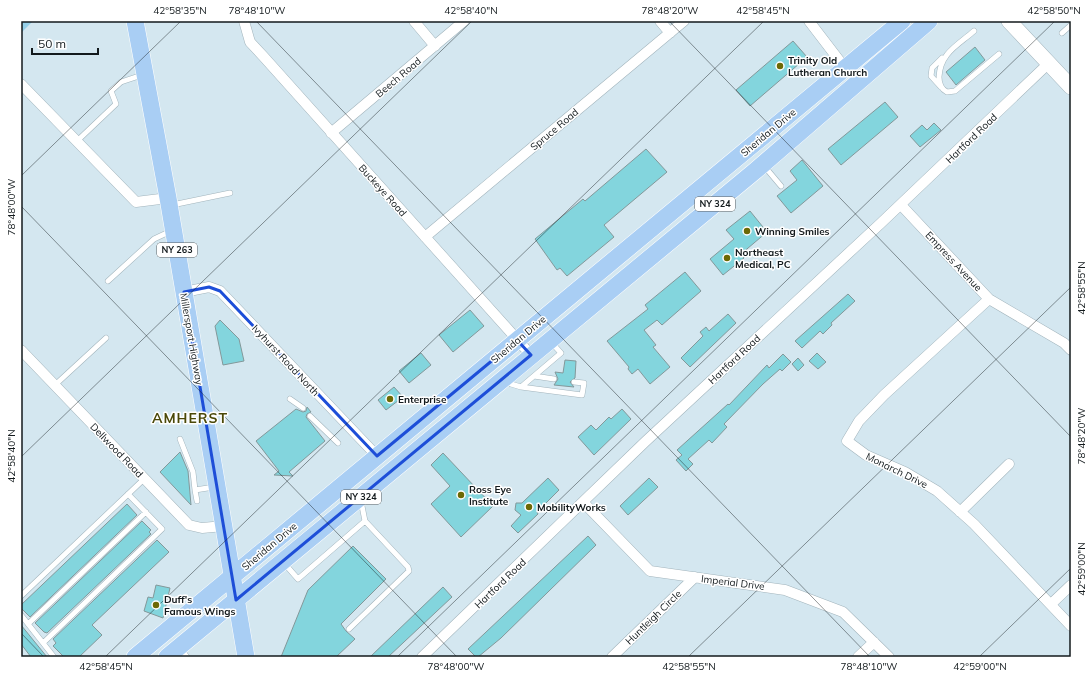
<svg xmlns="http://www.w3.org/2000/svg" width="1092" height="678" viewBox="0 0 1092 678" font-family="Mulish,sans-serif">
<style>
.green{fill:#95d0e9}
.building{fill:#83d5dd;stroke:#83989a}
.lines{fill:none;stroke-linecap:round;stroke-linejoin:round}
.lane-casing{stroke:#a2b4bc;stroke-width:6}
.street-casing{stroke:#a2b4bc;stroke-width:11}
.secondary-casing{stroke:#a2b4bc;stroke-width:16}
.primary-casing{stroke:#fff;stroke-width:18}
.lane{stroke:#fff;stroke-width:5}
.street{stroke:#fff;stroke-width:10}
.secondary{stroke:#fff;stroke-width:15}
.primary{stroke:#a9cef4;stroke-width:17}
.marked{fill:none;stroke:#1d4ed8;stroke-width:3;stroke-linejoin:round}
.ticks{fill:none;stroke:#131a1d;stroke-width:1;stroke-opacity:0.45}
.poi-dot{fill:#6c6904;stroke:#fff;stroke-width:1.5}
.labels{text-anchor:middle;stroke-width:3;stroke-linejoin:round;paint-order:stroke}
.shield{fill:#fff;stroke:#5a5f61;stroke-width:1}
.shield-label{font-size:9px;font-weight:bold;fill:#131a1d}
.poi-label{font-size:10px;font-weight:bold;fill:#131a1d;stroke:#fff;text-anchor:start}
.street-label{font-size:10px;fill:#131a1d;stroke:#fff}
.district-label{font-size:14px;font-weight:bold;letter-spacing:1px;fill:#4b4908;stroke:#fff}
.neatline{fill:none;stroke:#131a1d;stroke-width:1.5}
.ticks-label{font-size:10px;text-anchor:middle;fill:#131a1d}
</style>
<rect width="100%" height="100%" fill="#d4e7f0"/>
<path class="green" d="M21,21H33L21,33Z"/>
<path class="building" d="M793,41L807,57L750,106L736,90Z
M975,47L985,60L956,85L946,72Z
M885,102L898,117L841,165L828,149Z
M934,123L941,130L920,147L910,136L922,125L927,130Z
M646,149L667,172L604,225L614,237L567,276L560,268L557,270L535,239L583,199L585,201Z
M802,160L823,186L791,213L777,196L797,180L790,171Z
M750,211L767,232L741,254L744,258L723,275L710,259L734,239L726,230Z
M685,272L701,291L662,325L657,320L644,330L656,345L653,347L670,367L650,384L638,369L632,374L628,369L629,367L607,341L648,309L645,305Z
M848,294L855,301L831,323L832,325L823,334L820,331L802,348L795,341Z
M470,310L484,326L453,352L439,335Z
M728,314L736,323L690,367L681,358L703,336L700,332L706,327L709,331Z
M220,320L239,339L244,361L223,365L215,326Z
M421,353L431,365L409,383L399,371Z
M817,353L826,362L818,369L809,361Z
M783,354L791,362L782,371L780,369L763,384L724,424L727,427L712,443L709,440L688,459L693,464L686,471L676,460L682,455L677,450L728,404L729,405L767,365L769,368Z
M798,358L804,365L798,371L792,364Z
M565,360L576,361L575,378L570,382L574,387L554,385L558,379L555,372L563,373Z
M394,387L403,397L386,410L378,400Z
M307,407L311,412L307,414L306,417L325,441L289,472L293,476L274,475L279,471L256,441L296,409L303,412L306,411Z
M622,409L631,419L594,455L578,437L591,425L596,430L609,417L611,419Z
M180,452L188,471L191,505L160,472Z
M443,453L493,506L461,537L431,504L450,486L431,465Z
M548,478L559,490L537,512L538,514L518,533L511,526L521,515L515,510L516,503H522Z
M649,478L658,487L628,515L620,506Z
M127,504L137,515L30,617L21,608V605Z
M142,521L151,530L149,532L151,534L47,633L44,632L35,623Z
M588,536L596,545L501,638L478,657H476L468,649Z
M157,540L169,552L92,625L102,635L79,657H64L53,646L56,643L53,639Z
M353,546L386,579L341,624L346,631L355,639L336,657H281L308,590Z
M156,585L170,588L163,618L144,611L148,597L153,598Z
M443,587L452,597L388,657H370Z
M21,625L47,657H31L21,644Z"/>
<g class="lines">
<g class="lane-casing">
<path id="lane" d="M974,31C958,45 940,53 939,77C939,84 941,89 947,92L955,91L999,54
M1062,33L1071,25
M941,87L931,76L932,68L942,58
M76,142L116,104L111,91L121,82L142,75
M765,167L781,186
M172,205L230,193
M108,281L154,239L171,231
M534,376L554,379
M505,380L511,384L521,387L561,353L551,342
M55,385L106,338
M521,387L582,395L584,383L574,382
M290,399L303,408
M310,416L338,443
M180,439L193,472L195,490L214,487
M195,490L197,501
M284,563L298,579L365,521L361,501
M21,596L144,479
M21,615L54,657
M28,624L146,512
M349,629L409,571L408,567L365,521
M43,643L162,529L128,494
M180,648L187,657"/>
</g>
<g class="street-casing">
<path id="street" d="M244,21L250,42L263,56L531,355
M414,21L435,46
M660,21L670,33
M809,21L845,68
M21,84L136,202L168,198
M331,133L464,21
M901,205L989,299L1064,343L1071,350
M425,237L684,21
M184,292L209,287L220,291L377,456
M989,299L884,395L859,421L847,441L866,455L905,472L937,491L974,524L1071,626
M21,350L189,525L202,528L224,526
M584,503L650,571L785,590L843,612L889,657
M960,512L1009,464
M1051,604L1071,585
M422,657L646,441L881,223L1049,63
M612,657L695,577
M858,657L874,642"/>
</g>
<g class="secondary-casing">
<path id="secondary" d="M1009,21L1071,87"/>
</g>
<g class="primary-casing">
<path id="primary" d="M135,21L168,198L246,657
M135,657L902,21
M167,657L755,171L929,21"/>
</g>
<use href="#lane" class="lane"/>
<use href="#street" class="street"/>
<use href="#secondary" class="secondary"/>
<use href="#primary" class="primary"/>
</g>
<path class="marked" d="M209,287L220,291L377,456L517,340L531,355L236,600L184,292Z"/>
<path class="ticks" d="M256,21L870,657M669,21L1071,437M21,176L181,21M21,206L457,657M21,457L472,21M21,633L44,657M105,657L764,21M397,657L1055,21M688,657L1071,287M979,657L1071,568"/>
<g class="poi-dot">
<circle cx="780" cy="66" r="4"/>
<circle cx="747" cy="231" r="4"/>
<circle cx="727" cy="258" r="4"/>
<circle cx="390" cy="399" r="4"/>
<circle cx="461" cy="495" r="4"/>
<circle cx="529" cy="507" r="4"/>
<circle cx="156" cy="605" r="4"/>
</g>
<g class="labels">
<g class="shield">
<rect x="695" y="197" width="40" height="14" rx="3"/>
<rect x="157" y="243" width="40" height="14" rx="3"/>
<rect x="341" y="490" width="40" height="14" rx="3"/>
</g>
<g class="shield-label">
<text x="715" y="207">NY 324</text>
<text x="177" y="253">NY 263</text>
<text x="361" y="500">NY 324</text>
</g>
<g class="poi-label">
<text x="788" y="64">Trinity Old<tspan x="788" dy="12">Lutheran Church</tspan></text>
<text x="755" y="235">Winning Smiles</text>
<text x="735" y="256">Northeast<tspan x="735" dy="12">Medical, PC</tspan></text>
<text x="398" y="403">Enterprise</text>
<text x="469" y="493">Ross Eye<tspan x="469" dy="12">Institute</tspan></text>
<text x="537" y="511">MobilityWorks</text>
<text x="164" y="603">Duff's<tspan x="164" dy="12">Famous Wings</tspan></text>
</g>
<g class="street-label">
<text transform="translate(398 77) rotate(-40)" y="4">Beech Road</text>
<text transform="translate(554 129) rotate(-40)" y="4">Spruce Road</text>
<text transform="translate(768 132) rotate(-40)" y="4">Sheridan Drive</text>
<text transform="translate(971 138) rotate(-44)" y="4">Hartford Road</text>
<text transform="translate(383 190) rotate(48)" y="4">Buckeye Road</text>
<text transform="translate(954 261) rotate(47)" y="4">Empress Avenue</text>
<text transform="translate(192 339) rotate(80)" y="4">Millersport Highway</text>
<text transform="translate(518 339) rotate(-40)" y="4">Sheridan Drive</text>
<text transform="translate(734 359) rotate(-43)" y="4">Hartford Road</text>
<text transform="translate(286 360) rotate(47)" y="4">Ivyhurst Road North</text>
<text transform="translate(117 450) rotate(46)" y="4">Dellwood Road</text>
<text transform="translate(897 470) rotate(26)" y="4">Monarch Drive</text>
<text transform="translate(269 546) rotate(-40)" y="4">Sheridan Drive</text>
<text transform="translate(733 582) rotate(7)" y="4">Imperial Drive</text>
<text transform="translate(500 583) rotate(-44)" y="4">Hartford Road</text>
<text transform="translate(653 617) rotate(-44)" y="4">Huntleigh Circle</text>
</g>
<g class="district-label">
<text x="190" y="423">AMHERST</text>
</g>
</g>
<rect width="1092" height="678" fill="none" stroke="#ffffff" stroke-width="44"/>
<path d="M32 48v6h66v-6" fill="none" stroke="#131a1d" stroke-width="2"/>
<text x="38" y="48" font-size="12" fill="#131a1d" stroke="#ffffff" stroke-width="3" paint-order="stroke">50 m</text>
<rect x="22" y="22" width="1048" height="634" class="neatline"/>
<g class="ticks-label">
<text x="180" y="14">42°58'35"N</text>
<text x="257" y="14">78°48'10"W</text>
<text x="471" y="14">42°58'40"N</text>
<text x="670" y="14">78°48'20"W</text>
<text x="763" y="14">42°58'45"N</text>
<text x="1054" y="14">42°58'50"N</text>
<text transform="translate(11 207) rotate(-90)" y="4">78°48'00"W</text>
<text transform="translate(1081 288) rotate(-90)" y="4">42°58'55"N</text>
<text transform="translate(1081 436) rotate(-90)" y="4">78°48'20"W</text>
<text transform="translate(11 456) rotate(-90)" y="4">42°58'40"N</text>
<text transform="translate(1081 569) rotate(-90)" y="4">42°59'00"N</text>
<text x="106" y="670">42°58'45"N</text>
<text x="456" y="670">78°48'00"W</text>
<text x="689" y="670">42°58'55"N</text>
<text x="869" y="670">78°48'10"W</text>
<text x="980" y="670">42°59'00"N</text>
</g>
</svg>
